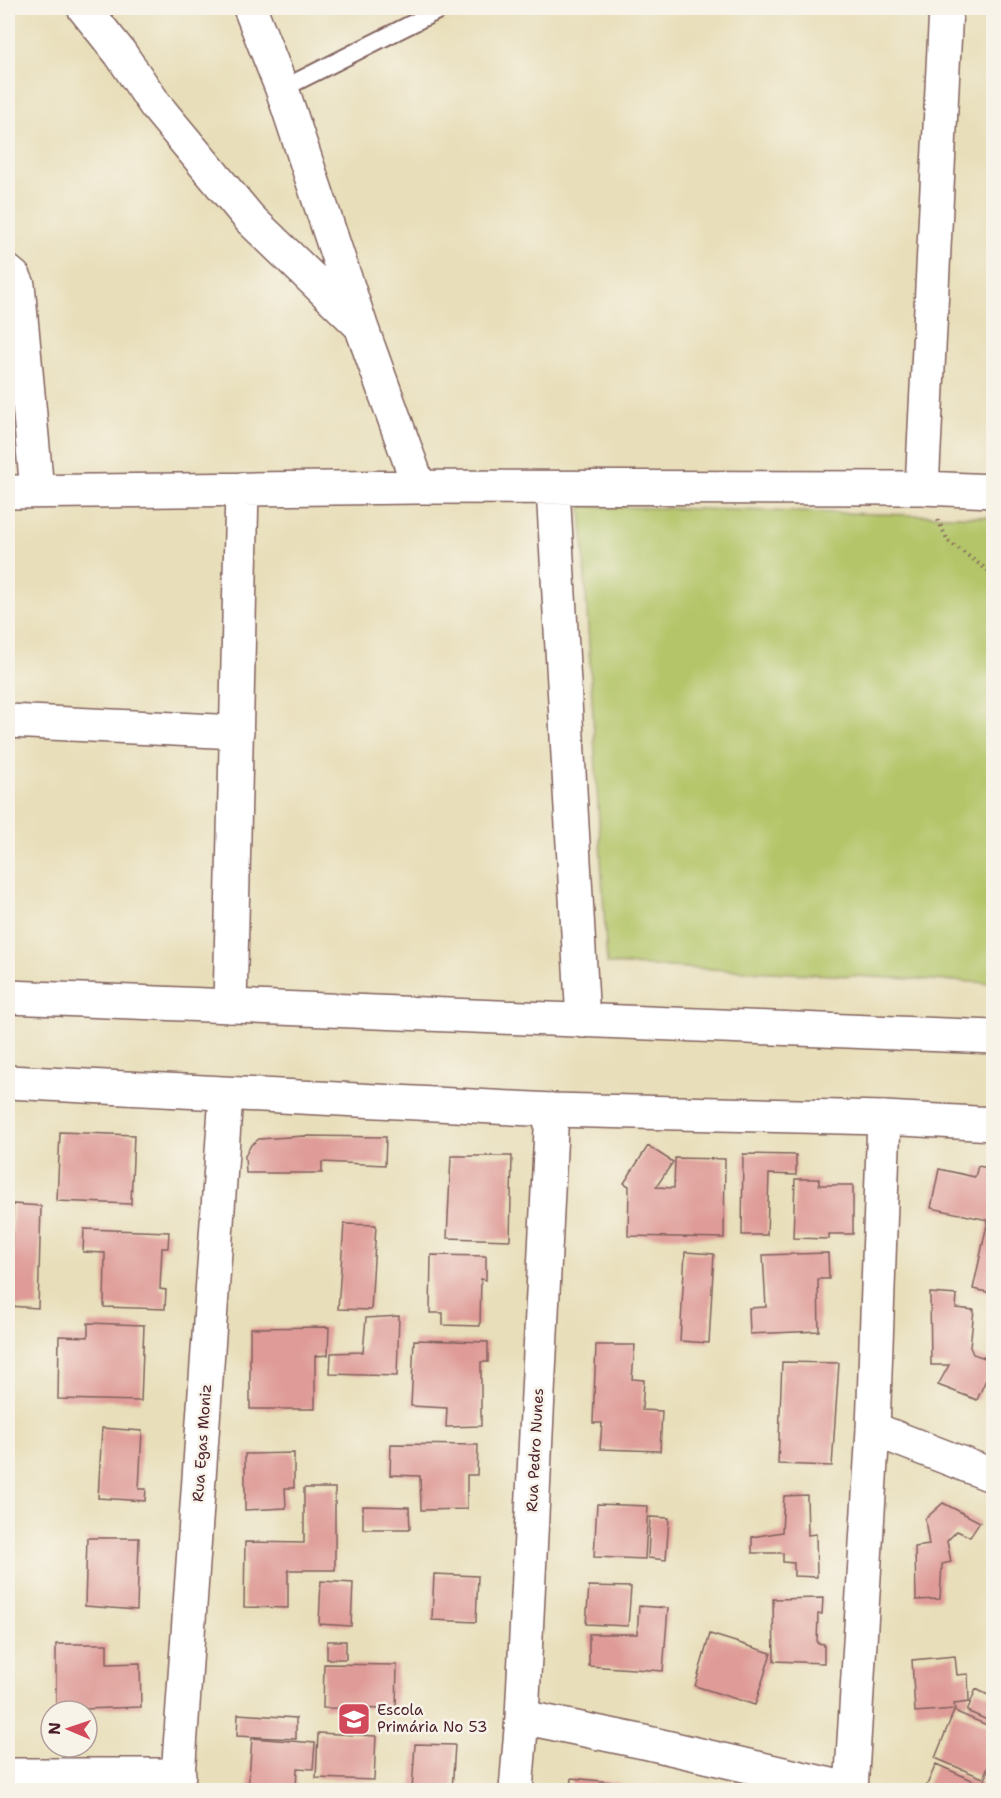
<svg xmlns="http://www.w3.org/2000/svg" width="1001" height="1798" viewBox="0 0 1001 1798" font-family="'Shantell Sans',sans-serif">
<style>
.green{fill:#b3c568;stroke:#7e724a;stroke-width:1.5}
.building{fill:#df9b97}
.lines{fill:none;stroke-linecap:round;stroke-linejoin:round}
.lane-casing{stroke:#81625d;stroke-width:20}
.street-casing{stroke:#81625d;stroke-width:36}
.secondary-casing{stroke:#81625d;stroke-width:36}
.path{stroke:#81625d;stroke-width:4;stroke-dasharray:1.5 4.5;stroke-linecap:butt}
.lane{stroke:#fff;stroke-width:16}
.street{stroke:#fff;stroke-width:33}
.secondary{stroke:#fff;stroke-width:33}
.labels{text-anchor:middle;stroke-width:5;stroke-linejoin:round;paint-order:stroke}
.street-label{font-size:15px;fill:#4a1f2b;stroke:#f7f3e8}
.poi-label{font-size:15px;fill:#4a1f2b;stroke:#f7f3e8;text-anchor:start}
</style>
<rect width="100%" height="100%" fill="#f7f3e8"/>
<filter id="ink" filterUnits="userSpaceOnUse"><feTurbulence type="fractalNoise" baseFrequency=".0167" numOctaves="2"/><feDisplacementMap in="SourceGraphic" scale="12" xChannelSelector="R" yChannelSelector="G"/><feConvolveMatrix kernelMatrix="1 2 1 2 8 2 1 2 1" color-interpolation-filters="sRGB"/></filter>
<filter id="wash" filterUnits="userSpaceOnUse"><feTurbulence type="fractalNoise" baseFrequency=".008" numOctaves="4" result="noise"/><feDisplacementMap in="SourceGraphic" scale="24" xChannelSelector="R" yChannelSelector="G"/><feGaussianBlur stdDeviation="1.35" result="paint"/><feColorMatrix in="noise" values="0 0 0 0 0 0 0 0 0 0 0 0 0 0 0 0 0 1.4 0 .05"/><feComposite in="paint" operator="in"/></filter>
<g filter="url(#wash)">
<rect width="100%" height="100%" fill="#e8deb9"/>
<path class="green" d="M581,506L993,517V983L607,964Z"/>
<g id="blocks">
<path class="building" d="M60,1132L134,1135L131,1204L57,1201Z
M304,1136L386,1137L385,1165L322,1162V1173H246L245,1156L251,1145L259,1139Z
M648,1146L673,1162L656,1187L674,1188L675,1158L725,1159L724,1238L628,1236L629,1186L624,1183Z
M743,1154L796,1155V1175L769,1174L767,1235H742Z
M451,1156H512L510,1240L447,1238Z
M978,1166L994,1169V1286L992,1293L973,1289L988,1220L931,1208L939,1169L975,1177Z
M795,1179H819V1185H853V1234H829V1239L793,1238Z
M13,1204L41,1206L38,1308L9,1306Z
M344,1224L376,1225L371,1310L338,1309Z
M84,1229L169,1232L168,1248H162L160,1289L166,1290L165,1309L104,1307L105,1253L83,1252Z
M685,1252L714,1254L709,1343L680,1341Z
M828,1253L829,1279H818L819,1331L750,1334L749,1308L766,1307L763,1255Z
M431,1255L486,1256V1280L481,1279L480,1326L443,1325V1313H430Z
M930,1293L957,1295L956,1308L974,1310L970,1347L973,1354L994,1361L977,1400L938,1385L949,1365H931Z
M399,1316L397,1376L330,1374L331,1353L363,1352L366,1318Z
M88,1323L144,1325L141,1401L58,1399L59,1336L88,1337Z
M329,1327L328,1355L315,1356V1409H250V1328Z
M414,1340L488,1342V1362H481V1426L446,1427L447,1408L411,1406Z
M596,1345H635L632,1379L644,1380L642,1410L662,1411L660,1451L600,1449L602,1423H593Z
M782,1362L839,1363L832,1466L778,1464Z
M102,1428L142,1431L139,1489H146L145,1501L98,1498Z
M391,1444L478,1445L477,1475H467V1509L421,1510L420,1476L390,1475Z
M294,1453V1488H285L286,1508L245,1510V1454Z
M304,1488H335V1570H288V1608L244,1607L245,1542L304,1543Z
M807,1495L808,1535L816,1534L817,1577L794,1576V1563L783,1562V1553H752V1537L782,1532L784,1496Z
M943,1503L980,1522L970,1537L957,1531L947,1541L951,1562L942,1564L940,1599L916,1600L915,1547L929,1545L925,1519Z
M597,1504L648,1506L645,1559L594,1557Z
M363,1506L409,1507L410,1529H363Z
M650,1517L669,1518L666,1560L648,1558Z
M87,1538H139L137,1610L85,1606Z
M434,1574L478,1576L476,1622L432,1620Z
M321,1581L353,1583L351,1626L319,1624Z
M589,1586L631,1587L628,1626L586,1624Z
M823,1598L822,1614H818L817,1643L824,1644V1663L774,1661L773,1599Z
M639,1606L668,1608L663,1671L589,1666V1634H637Z
M710,1634L771,1653L755,1705L695,1686Z
M327,1641H346V1659H327Z
M56,1644H107V1664L140,1663L141,1707L56,1710Z
M955,1656L957,1675L968,1674L969,1702L954,1704L955,1709L915,1712L912,1660Z
M324,1664L397,1665L396,1709L323,1708Z
M976,1689L994,1698V1723L967,1711Z
M954,1711L994,1728V1753L983,1778L935,1758Z
M238,1714L296,1718V1739L237,1736Z
M318,1733L376,1736L374,1780L316,1778Z
M252,1738L315,1743L313,1769L297,1768L296,1790H248Z
M415,1744L455,1745L452,1790H412Z
M994,1757V1790H934L926,1787L936,1764L983,1785Z
M572,1778L620,1783V1790H571Z"/>
</g>
</g>
<g filter="url(#ink)">
<use href="#blocks" fill-opacity="0" stroke="#81625d" stroke-width="1.5"/>
<g class="lines">
<g class="lane-casing">
<path id="lane" d="M282,89L443,8"/>
</g>
<g class="street-casing">
<path id="street" d="M84,8L120,53L156,106L250,219L358,323
M250,8L282,89L361,326L419,487
M8,272L14,277L18,285L37,491
M553,488L583,1021
M922,488L946,8
M8,492L419,487L922,488L994,491
M8,721L237,732
M230,1006L242,489
M873,1429L994,1476
M522,1717L644,1742L853,1790
M8,1775H179
M177,1790L226,1095
M516,1790L522,1717L552,1110
M851,1790L873,1429L884,1118"/>
</g>
<g class="secondary-casing">
<path id="secondary" d="M8,997L994,1037
M8,1082L552,1110L884,1118L994,1124"/>
</g>
<path class="path" d="M938,520L948,541L994,575"/>
<use href="#lane" class="lane"/>
<use href="#street" class="street"/>
<use href="#secondary" class="secondary"/>
</g>
</g>
<defs>
<g id="school-square" transform="scale(1.725)"><rect x="-9" y="-9" width="18" height="18" rx="4" fill="#d1495b" stroke="#f7f3e8"/><path d="M0-5L7-2L0 1L-7-2ZM-4 1L0 2.5L4 1V4Q0 6-4 4Z" fill="#fff"/></g>
</defs>
<g fill-rule="evenodd">
<use href="#school-square" x="354" y="1719"/>
</g>
<g class="labels">
<g class="street-label">
<text transform="translate(202 1443) rotate(-86)" y="5">Rua Egas Moniz</text>
<text transform="translate(535 1450) rotate(-87)" y="5">Rua Pedro Nunes</text>
</g>
<g class="poi-label">
<text x="377" y="1715">Escola<tspan x="377" dy="17">Primária No 53</tspan></text>
</g>
</g>
<rect width="1001" height="1798" fill="none" stroke="#f7f3e8" stroke-width="30"/>
<g transform="translate(69 1729) rotate(272)"><circle r="28" fill="#f7f3e8" stroke="#b29e9c" stroke-width="1.5"/>
<path d="M0-4.5L10 22L0 15L-10 22Z" fill="#d1495b"/>
<text y="-9" font-size="16" font-weight="bold" text-anchor="middle" fill="#4a1f2b">N</text>
</g>
</svg>
